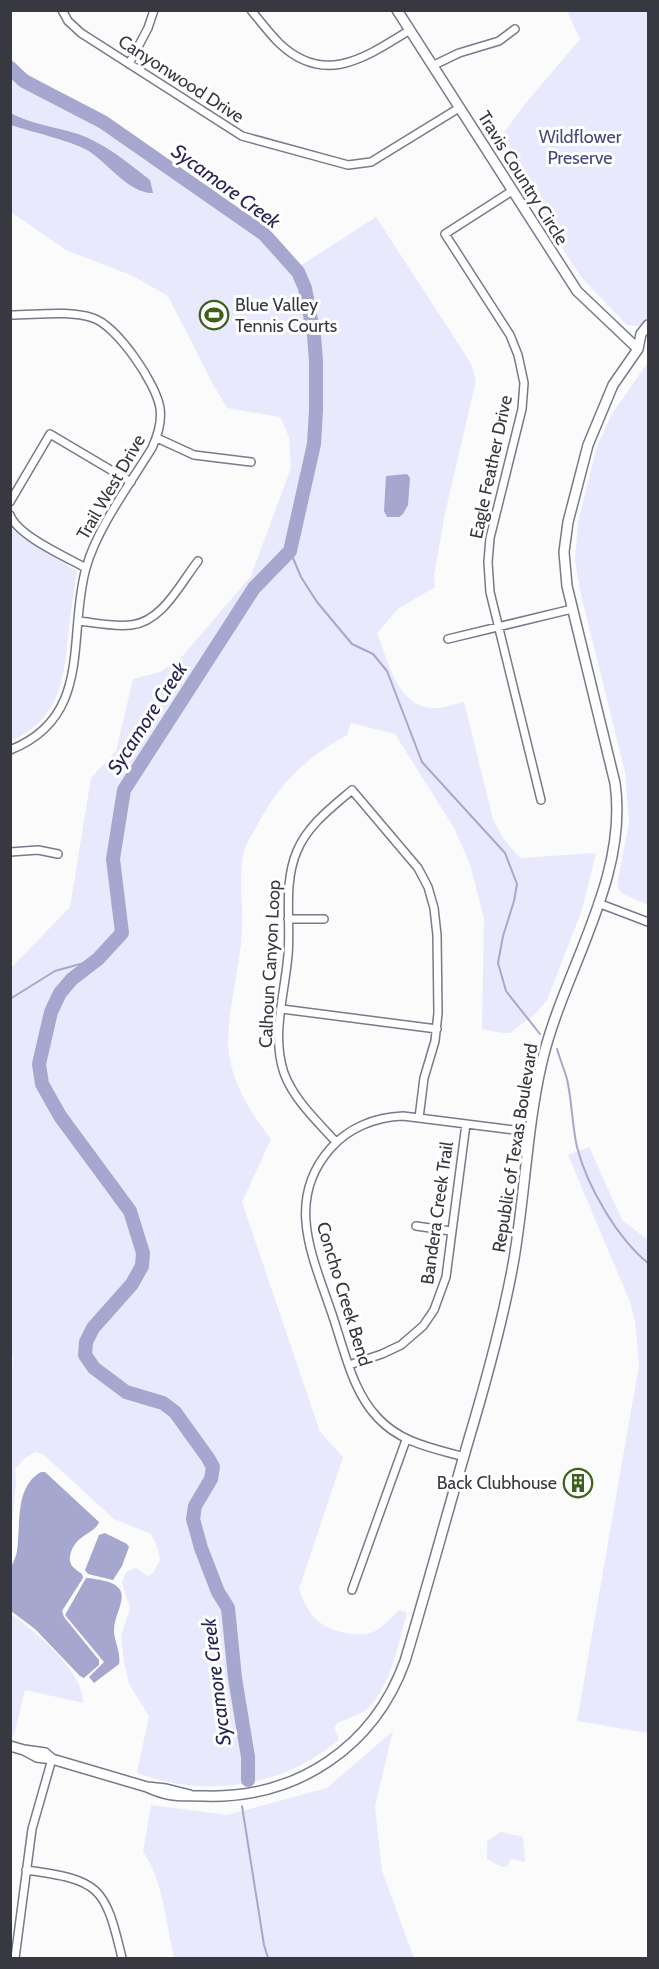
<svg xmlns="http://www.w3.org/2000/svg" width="659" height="1969" viewBox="0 0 659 1969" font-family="Cabin,sans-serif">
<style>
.green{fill:#e8e9fc}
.water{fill:#a6a7ce}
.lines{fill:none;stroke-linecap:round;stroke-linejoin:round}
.stream{stroke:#a6a7ce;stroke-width:2}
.river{stroke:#a6a7ce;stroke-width:14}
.street-casing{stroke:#78798b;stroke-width:10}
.secondary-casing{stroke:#78798b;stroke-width:12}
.street{stroke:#fff;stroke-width:7}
.secondary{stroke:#fff;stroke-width:9}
.labels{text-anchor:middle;stroke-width:6;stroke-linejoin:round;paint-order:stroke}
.street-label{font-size:18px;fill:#373840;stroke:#fff}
.park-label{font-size:18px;fill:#49487c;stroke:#fff}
.poi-label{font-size:18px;fill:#373840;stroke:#fff;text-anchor:start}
.water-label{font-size:20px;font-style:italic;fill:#282556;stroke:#fff}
</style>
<rect width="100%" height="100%" fill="#fbfbfb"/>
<path class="green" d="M567,11H648V317L639,326L627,325L581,277L492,141L503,134L525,104L580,39Z
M11,58L23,71L110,123L257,224L300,266L376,217L463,351L471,364L476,381L445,513L434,576L435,587L398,609L377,633C388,660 397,706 432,708C442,709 455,704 464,702L493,819L503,838L520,858L596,853L582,910L547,1000L535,1014L510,1033H501L482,1029L484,919L470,864L454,828L395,734L351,723L347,735C306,758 280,782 258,824C254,832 248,840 245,848C237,875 244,903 242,931C240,967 229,1004 228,1040C228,1077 249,1111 271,1139L242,1202L320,1432L343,1457L299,1589C309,1618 321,1629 351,1634C360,1635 371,1635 378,1629C386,1624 393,1616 399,1610L407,1613C399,1641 390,1689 367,1709C360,1715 346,1719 337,1723L334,1728L339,1740C323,1752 306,1764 288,1771C241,1791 184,1791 137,1773L149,1716L129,1684L124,1662L121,1636L130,1608L122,1583L126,1572L136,1568L147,1576L153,1573L160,1560L158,1549L151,1534L114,1519L43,1454L35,1452L25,1458L15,1469L16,1484L11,1532L10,1388L13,1356L10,1351L11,968L70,907L91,778L116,751L133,679L160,672L180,659L251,576L291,468L289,437L280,417L227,408L214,386L168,296L133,276L66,250L11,212Z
M648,362V905L621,893L617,886L629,822L625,772L581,595L575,561L578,522L597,446L612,414Z
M10,526L23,538L77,571C74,590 71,608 69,627C64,677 62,718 11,741Z
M589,1147L622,1220L648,1240V1733L577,1721L639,1365L635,1322L630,1302L568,1155Z
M11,1614C33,1630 68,1659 79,1685C81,1690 82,1697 84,1703L25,1690L14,1736L10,1734Z
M393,1731L375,1806L382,1871L414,1958H174C167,1927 162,1876 143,1852L151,1805L227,1815L327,1788Z
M501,1832L523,1837L525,1862L510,1859L508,1866L502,1867L487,1859V1841Z"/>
<path class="water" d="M10,113C32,124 55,127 78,134C106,144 127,162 150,180L153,193C129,194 106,161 87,150C68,140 32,132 11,125Z
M407,474L410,478L408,505L403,514L399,517H387L384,511L386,476Z
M41,1472H45L99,1522C95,1534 78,1533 71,1552C67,1565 74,1568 82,1574L83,1578L62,1611L64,1617L99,1660V1665L84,1678L80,1676L35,1629L11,1611C10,1599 9,1585 10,1573C11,1565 16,1558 17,1551C21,1526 14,1487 41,1472Z
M105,1533L127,1544L129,1547L122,1566L113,1580L88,1574L85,1570L99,1535Z
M86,1578C93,1578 99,1580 105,1581C137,1589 113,1611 114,1632C115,1643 121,1653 119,1664L94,1683L89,1677L104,1662L65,1615Z"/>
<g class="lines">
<path class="stream" d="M290,551L301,577L317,602L352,644L373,654L387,671L422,762L505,853L517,884L514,901L503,936L498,963L506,991L540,1034
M10,999L55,971L98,959
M557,1049C560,1059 564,1069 567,1079C572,1101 572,1125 577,1147C587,1186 617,1238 648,1263
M242,1806L264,1945L268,1958"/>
<path class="river" d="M10,68L24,81L103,122L264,234L298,272L305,288L314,336L316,361V410L314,444L290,551L254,588L124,790L113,859L122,933L98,959L72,979L60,993L51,1012L39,1064L42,1084L60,1116L130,1211L143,1253L142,1266L132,1284L93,1328L86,1342L85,1355L94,1368L126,1392L163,1403L175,1412L208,1458L213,1467L211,1479L195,1506L193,1519L201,1548L218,1592L228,1608L235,1678L248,1757V1780"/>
<g class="street-casing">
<path id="street" d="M62,10L68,21L81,33L242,136L348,165L371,162L459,108
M251,10C260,21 269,33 279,43C325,87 366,57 410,30
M129,64L148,28L154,10
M432,66L459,53L499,41L515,29
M512,191L445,234L510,335L518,355L524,383L522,409L490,538L488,562L490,592L541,800
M10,315C37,315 68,310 93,318C117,326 156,383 160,408C162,422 158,435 152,448C130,484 97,528 86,568C67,635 94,717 10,750
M157,438L194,455L251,462
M10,502L50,434L131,482
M10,515C18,536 66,557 86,568
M79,621C96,623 115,627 131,625C162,622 180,584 198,561
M448,639L572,609
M10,852L38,850L58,854
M598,903L648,922
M288,919H324
M282,1009L437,1029
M336,1142C317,1121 294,1100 284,1073C271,1035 285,993 288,955C291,920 283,884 297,851C308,825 331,808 352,790L418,868L428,887L434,908L437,935L438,1013L435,1041L424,1078L419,1118
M416,1226L451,1231
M349,1365L382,1354L401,1345L423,1326L434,1310L446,1277L466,1124
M464,1457C433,1448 401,1443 378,1418C353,1392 345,1353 334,1320C315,1261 283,1203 330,1149C348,1128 375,1117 403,1116L530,1132
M352,1590L406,1440
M26,1870C100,1880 105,1886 122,1958
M15,1958L32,1829L52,1759"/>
</g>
<g class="secondary-casing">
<path id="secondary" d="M397,10L577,291L638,349
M10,1746L24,1750
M52,1759L45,1753L24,1750L37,1757L52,1759L147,1787
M190,1795L166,1789L147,1787C171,1798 179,1795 204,1796C297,1799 374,1747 405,1661C427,1588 447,1514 468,1442C485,1385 501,1328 512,1270C525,1201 526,1130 542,1062C563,971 629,879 615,783L567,586L564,552L568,522L588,445L613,385L638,349L641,334L648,325"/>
</g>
<use href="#street" class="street"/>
<use href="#secondary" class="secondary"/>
</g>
<defs>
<g id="stadium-ring" transform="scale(1.5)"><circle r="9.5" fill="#fff" stroke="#3c611b" stroke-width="1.5"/><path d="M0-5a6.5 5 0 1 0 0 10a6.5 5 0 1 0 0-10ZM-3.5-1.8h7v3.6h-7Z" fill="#3c611b"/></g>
<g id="building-ring" transform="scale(1.5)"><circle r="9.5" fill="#fff" stroke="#3c611b" stroke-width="1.5"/><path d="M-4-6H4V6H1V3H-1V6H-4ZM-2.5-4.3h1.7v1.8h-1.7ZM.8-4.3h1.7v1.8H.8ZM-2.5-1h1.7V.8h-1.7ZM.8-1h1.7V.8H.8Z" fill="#3c611b"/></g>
</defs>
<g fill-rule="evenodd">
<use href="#stadium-ring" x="214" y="315"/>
<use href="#building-ring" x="578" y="1483"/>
</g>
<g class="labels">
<g class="street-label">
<text transform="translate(181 79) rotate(33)" y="6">Canyonwood Drive</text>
<text transform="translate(523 178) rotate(58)" y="6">Travis Country Circle</text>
<text transform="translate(491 467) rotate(-78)" y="6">Eagle Feather Drive</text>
<text transform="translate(111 487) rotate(-60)" y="6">Trail West Drive</text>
<text transform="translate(270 964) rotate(-87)" y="6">Calhoun Canyon Loop</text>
<text transform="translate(515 1148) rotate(-81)" y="6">Republic of Texas Boulevard</text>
<text transform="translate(437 1213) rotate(-82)" y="6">Bandera Creek Trail</text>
<text transform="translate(344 1294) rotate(73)" y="6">Concho Creek Bend</text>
</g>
<g class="park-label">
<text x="580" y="143">Wildflower<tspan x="580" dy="21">Preserve</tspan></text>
</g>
<g class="poi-label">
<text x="235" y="311">Blue Valley<tspan x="235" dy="21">Tennis Courts</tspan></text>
<text x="557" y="1489" text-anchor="end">Back Clubhouse</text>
</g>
<g class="water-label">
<text transform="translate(226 186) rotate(36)" y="7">Sycamore Creek</text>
<text transform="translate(147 718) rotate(-57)" y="7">Sycamore Creek</text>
<text transform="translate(216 1682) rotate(-97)" y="7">Sycamore Creek</text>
</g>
</g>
<rect width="659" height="1969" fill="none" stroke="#373840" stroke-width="24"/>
</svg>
